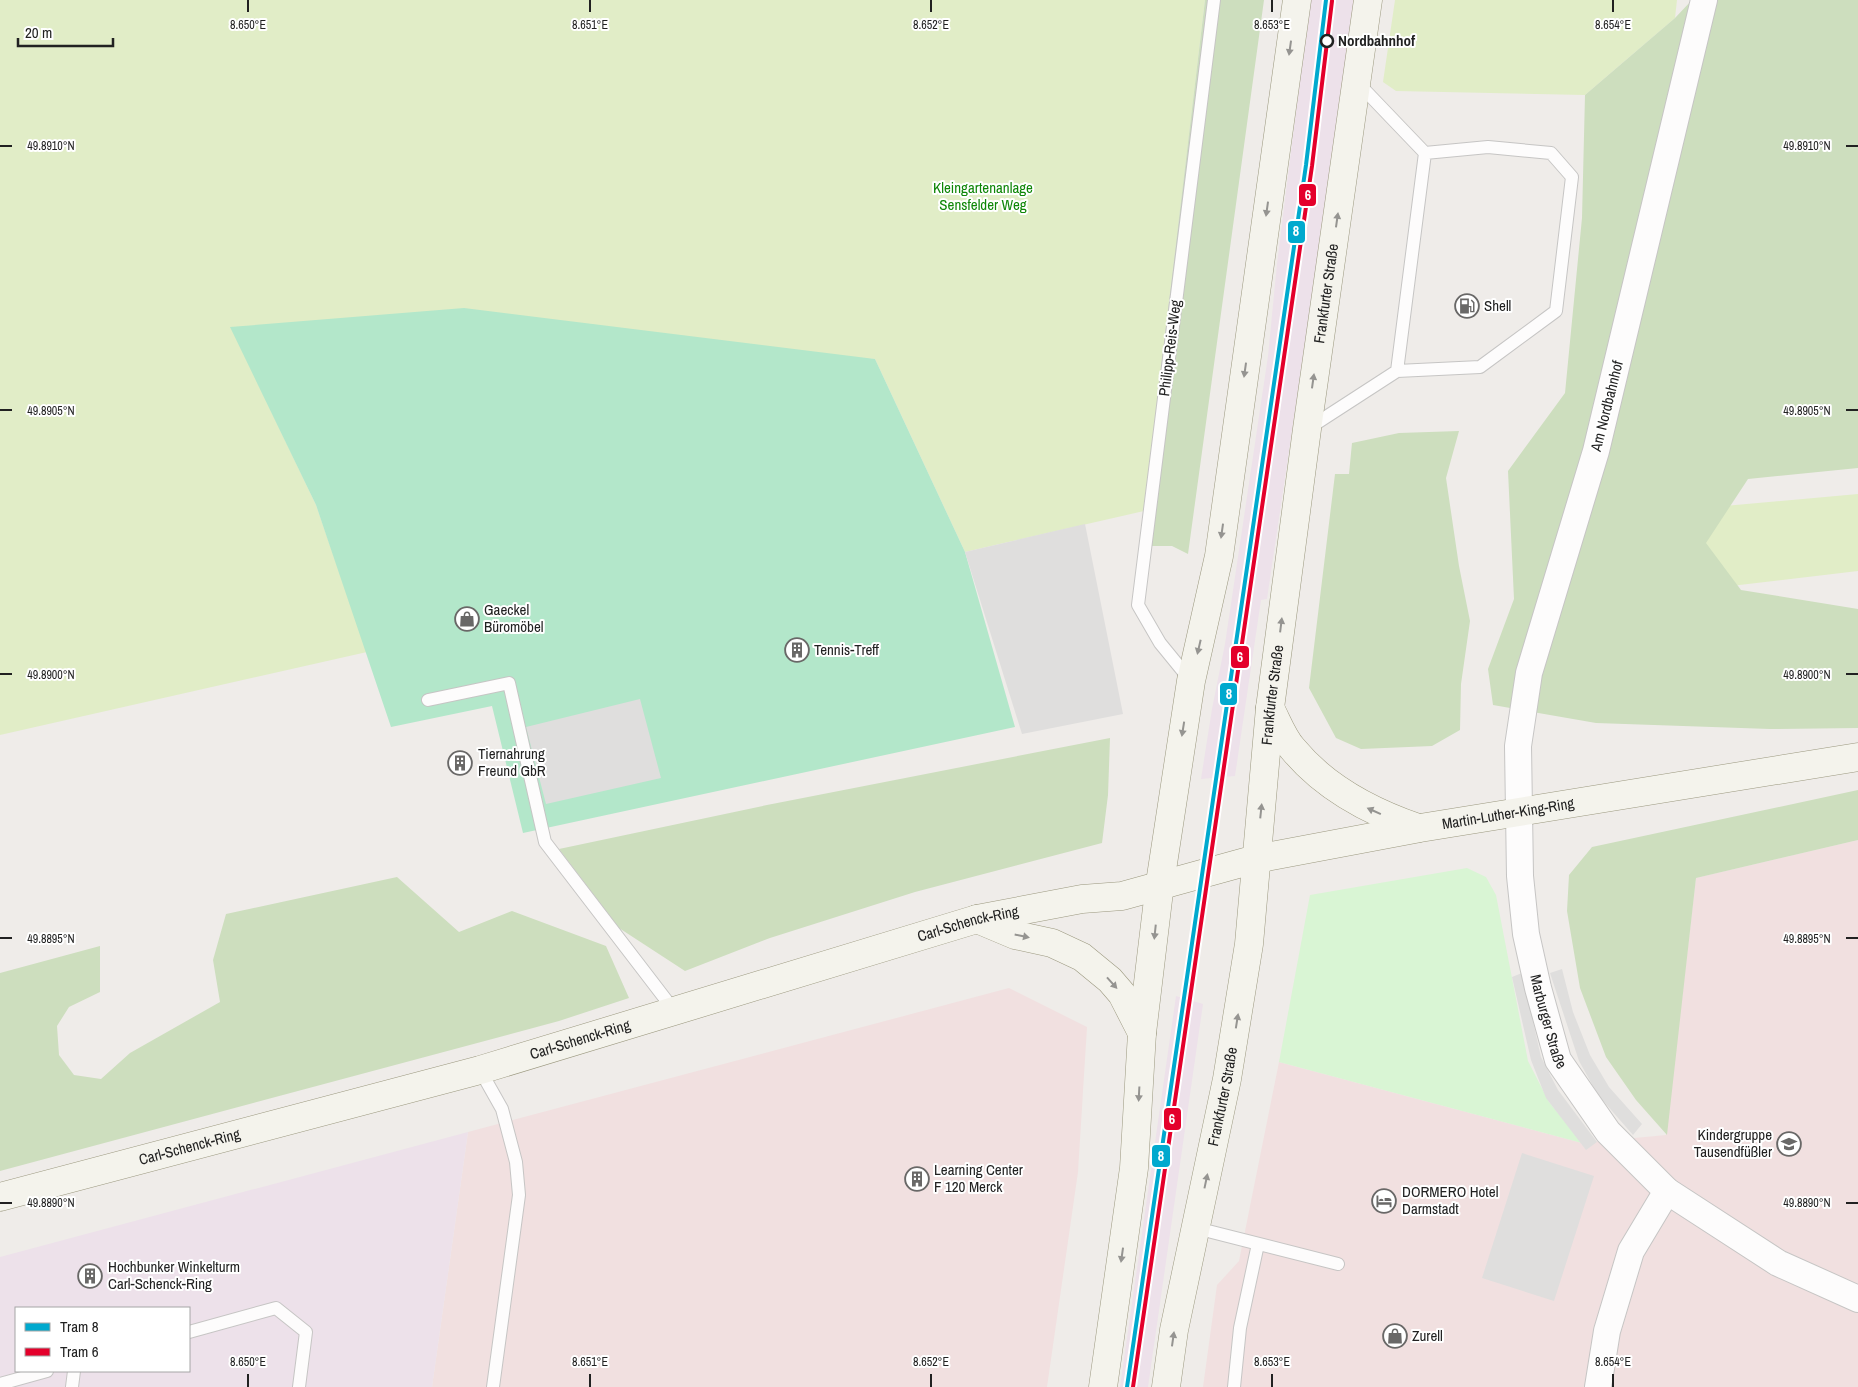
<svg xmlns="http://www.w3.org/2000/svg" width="1858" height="1387" viewBox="0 0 1858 1387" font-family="'Archivo Narrow',sans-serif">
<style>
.commercial{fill:#f1e0e0}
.industrial{fill:#ede1ea;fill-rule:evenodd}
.grass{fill:#e1edc7}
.forest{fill:#cddebe}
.park{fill:#d9f5d4}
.pitch{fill:#b3e7ca}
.parking{fill:#dfdedd}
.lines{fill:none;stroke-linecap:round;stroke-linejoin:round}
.service-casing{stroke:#c6c5c4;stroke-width:14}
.minor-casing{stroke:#c6c5c4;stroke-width:28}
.secondary-casing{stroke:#9b987f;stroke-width:29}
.service{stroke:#fdfcfc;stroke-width:12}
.minor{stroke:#fdfcfc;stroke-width:26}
.secondary{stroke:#f4f3ec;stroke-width:28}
.tram-1-casing{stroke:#fff;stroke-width:8}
.tram-2-casing{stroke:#fff;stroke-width:8}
.tram-1{stroke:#00a9ce;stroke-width:4}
.tram-2{stroke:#e4002b;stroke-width:4}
.oneway{fill:#959491}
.ticks{fill:none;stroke:#212121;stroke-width:2}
.stop-dot{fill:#fff;stroke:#212121;stroke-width:2.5}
.labels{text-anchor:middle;stroke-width:4;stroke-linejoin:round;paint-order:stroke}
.stop-label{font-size:15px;font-weight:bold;fill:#212121;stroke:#fff;text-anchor:start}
.park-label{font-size:15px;fill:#0e8607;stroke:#fff}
.street-label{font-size:15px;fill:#212121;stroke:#fff}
.poi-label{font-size:15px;fill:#212121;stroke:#fff;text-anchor:start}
.ticks-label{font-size:12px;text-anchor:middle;fill:#212121;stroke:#fff;stroke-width:4;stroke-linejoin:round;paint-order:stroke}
.line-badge{stroke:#fff;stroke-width:2}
.badge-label{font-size:14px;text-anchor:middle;font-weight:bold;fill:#fff}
</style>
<rect width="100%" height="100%" fill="#efece9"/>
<path class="commercial" d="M1858,840V1387H1203L1217,1285L1239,1261L1279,1062L1582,1143L1666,1135L1696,878Z
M1009,988L1087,1027L1078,1172L1047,1387H432L468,1132Z"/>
<path class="industrial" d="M1310,0H1356L1267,599L1261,600L1235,776L1201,779L1212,709L1225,644L1268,356L1277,264Z
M1176,996L1203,1004L1148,1387H1120Z
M468,1132L432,1387H0V1257ZM16,1308H189V1371H16Z"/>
<path class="grass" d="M0,0H1205L1144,511L965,552L875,359L231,327L316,505L367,652L0,735Z
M1395,0H1677L1675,18L1585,95L1396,91L1383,82Z
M1858,494V571L1569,605L1602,517Z"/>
<path class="forest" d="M1205,0H1264L1188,554L1172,546H1145L1144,511Z
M1692,0H1858V468L1748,479L1706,543L1741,590L1858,609V728L1770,729L1596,723L1493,705L1488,669L1514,599L1508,471L1565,393L1582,218L1585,95L1675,18Z
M1459,431L1446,478L1459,566L1470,621L1461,684L1460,730L1432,746L1361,749L1336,738L1309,688L1335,474H1349L1352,443L1399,433Z
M1110,738L1108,795L1102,843L915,892L770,938L685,971L619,928L559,849L767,805Z
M1858,790V840L1696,878L1667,1135L1636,1100L1606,1057L1580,988L1567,911L1569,875L1592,847Z
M397,877L459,932L512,911L606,946L629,998L559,1021L0,1171V973L100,946V992L69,1007L57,1026L59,1055L74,1075L101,1079L130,1053L220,1002L213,960L226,914Z"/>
<path class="park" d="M1467,868L1486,877L1496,895L1528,1061L1549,1102L1582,1143L1279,1062L1310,895Z"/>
<path class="pitch" d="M464,308L875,359L965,552L1015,727L523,833L492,706L391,727L316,505L230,327Z"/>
<path class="parking" d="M1085,524L1123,714L1022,734L965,552Z
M640,699L661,778L546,804L526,727Z
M1562,969L1573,1012L1590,1055L1609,1087L1642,1124L1633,1135L1598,1095L1579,1061L1550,973Z
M1522,973L1541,1057L1558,1090L1597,1142L1586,1150L1546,1098L1531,1060L1512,977Z
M1522,1153L1594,1176L1554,1301L1482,1278Z"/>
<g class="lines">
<g class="service-casing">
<path id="service" d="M1397,371L1480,367L1556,311L1572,177L1551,153L1488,147L1425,153
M1309,428L1397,371L1425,153L1357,82
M1191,681L1160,643L1138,605L1214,0
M428,700L509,683L545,842L673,1009
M480,1070L502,1109L516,1162L519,1195L493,1387
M1196,1228L1338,1264
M189,1332L276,1308L306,1332L299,1387
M0,1384L47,1371
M72,1387L74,1371
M1234,1387L1240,1328L1258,1244"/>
</g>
<g class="minor-casing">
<g id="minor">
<path id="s1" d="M1704,0L1596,451L1529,673L1518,746L1520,876L1526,934L1538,988L1558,1060L1608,1132L1667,1191L1778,1263L1858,1299"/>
<path d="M1598,1387L1607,1331L1631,1251L1667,1191"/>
</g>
</g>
<g class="secondary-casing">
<g id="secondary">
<path d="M1270,708C1277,721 1283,738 1293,749C1325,788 1371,812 1418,828"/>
<path d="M977,919L1015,935L1052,943L1082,957L1110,980L1122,994L1142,1033"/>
<path id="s2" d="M0,1197L480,1070L977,919L1082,899L1122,896L1256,859L1420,828L1858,757"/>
<path d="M1103,1387L1134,1168L1142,1033L1160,883L1191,681L1219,556L1297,0"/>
<path id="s3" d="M1166,1387L1174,1330L1227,1079L1249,944L1270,708L1307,429L1368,0"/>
</g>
</g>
<use href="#service" class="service"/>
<use href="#minor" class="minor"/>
<use href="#secondary" class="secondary"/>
<g class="tram-1-casing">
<path id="tram-1" d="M1127,1387L1306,165L1326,0"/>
</g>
<g class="tram-2-casing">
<path id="tram-2" d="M1133,1387L1312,166L1332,1"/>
</g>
<use href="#tram-1" class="tram-1"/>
<use href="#tram-2" class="tram-2"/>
</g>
<defs><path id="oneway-solid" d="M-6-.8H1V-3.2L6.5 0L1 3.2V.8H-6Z" transform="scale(1.25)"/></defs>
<g class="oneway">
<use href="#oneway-solid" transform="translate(1290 48) rotate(98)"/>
<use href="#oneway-solid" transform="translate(1267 209) rotate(98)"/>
<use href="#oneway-solid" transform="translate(1337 220) rotate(-82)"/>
<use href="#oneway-solid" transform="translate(1245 370) rotate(98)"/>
<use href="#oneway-solid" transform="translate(1313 381) rotate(-82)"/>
<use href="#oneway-solid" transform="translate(1222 531) rotate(98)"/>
<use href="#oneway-solid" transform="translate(1281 625) rotate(-83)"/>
<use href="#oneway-solid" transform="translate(1199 647) rotate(103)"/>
<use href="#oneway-solid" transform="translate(1183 729) rotate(99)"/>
<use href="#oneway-solid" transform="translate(1261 811) rotate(-84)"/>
<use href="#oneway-solid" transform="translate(1374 811) rotate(-156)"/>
<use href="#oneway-solid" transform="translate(1155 932) rotate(96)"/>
<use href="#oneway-solid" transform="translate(1022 936) rotate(12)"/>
<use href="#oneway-solid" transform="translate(1112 983) rotate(48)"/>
<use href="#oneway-solid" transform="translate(1237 1021) rotate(-81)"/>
<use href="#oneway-solid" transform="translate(1139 1094) rotate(93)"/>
<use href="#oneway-solid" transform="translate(1206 1181) rotate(-78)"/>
<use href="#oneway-solid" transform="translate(1122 1255) rotate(98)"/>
<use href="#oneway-solid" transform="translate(1173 1339) rotate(-82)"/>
</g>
<path class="ticks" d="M248,0V12M590,0V12M931,0V12M1272,0V12M1613,0V12M0,146H12M1846,146H1858M0,410H12M1846,410H1858M0,674H12M1846,674H1858M0,938H12M1846,938H1858M0,1203H12M1846,1203H1858M248,1374V1387M590,1374V1387M931,1374V1387M1272,1374V1387M1613,1374V1387"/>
<defs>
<g id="fuel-ring" transform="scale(1.25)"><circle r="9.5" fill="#fff" stroke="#696867" stroke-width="1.5"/><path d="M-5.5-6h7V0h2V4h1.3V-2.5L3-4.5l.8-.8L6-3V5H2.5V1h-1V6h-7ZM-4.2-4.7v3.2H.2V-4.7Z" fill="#696867"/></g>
<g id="shop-ring" transform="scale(1.25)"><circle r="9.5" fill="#fff" stroke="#696867" stroke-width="1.5"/><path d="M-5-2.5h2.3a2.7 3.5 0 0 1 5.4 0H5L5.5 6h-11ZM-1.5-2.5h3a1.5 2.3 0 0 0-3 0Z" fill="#696867"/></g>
<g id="building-ring" transform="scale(1.25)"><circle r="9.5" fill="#fff" stroke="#696867" stroke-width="1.5"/><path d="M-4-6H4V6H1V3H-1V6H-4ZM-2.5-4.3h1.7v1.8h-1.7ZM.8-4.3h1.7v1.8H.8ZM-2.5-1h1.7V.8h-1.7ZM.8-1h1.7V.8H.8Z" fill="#696867"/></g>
<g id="school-ring" transform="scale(1.25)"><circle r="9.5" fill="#fff" stroke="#696867" stroke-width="1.5"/><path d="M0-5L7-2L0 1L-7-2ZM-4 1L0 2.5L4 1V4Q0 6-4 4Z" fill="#696867"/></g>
<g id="hotel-ring" transform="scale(1.25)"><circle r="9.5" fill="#fff" stroke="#696867" stroke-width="1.5"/><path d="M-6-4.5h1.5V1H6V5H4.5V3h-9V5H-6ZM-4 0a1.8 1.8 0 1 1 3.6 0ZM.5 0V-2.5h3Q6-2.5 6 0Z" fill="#696867"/></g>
</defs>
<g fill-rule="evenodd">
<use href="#fuel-ring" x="1467" y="306"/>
<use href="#shop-ring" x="467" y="619"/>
<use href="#building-ring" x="797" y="650"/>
<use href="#building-ring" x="460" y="763"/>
<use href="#school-ring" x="1789" y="1144"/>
<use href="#building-ring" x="917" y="1179"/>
<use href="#hotel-ring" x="1384" y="1201"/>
<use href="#building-ring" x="90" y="1276"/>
<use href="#shop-ring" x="1395" y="1336"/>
</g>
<circle class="stop-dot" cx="1327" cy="41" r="6"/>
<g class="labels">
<g class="stop-label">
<text x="1338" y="46">Nordbahnhof</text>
</g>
<g class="park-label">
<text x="983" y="193">Kleingartenanlage<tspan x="983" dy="17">Sensfelder Weg</tspan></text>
</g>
<g class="street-label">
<text dy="5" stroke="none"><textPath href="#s3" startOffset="1106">Frankfurter Straße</textPath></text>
<text transform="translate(1170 348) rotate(-83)" y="5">Philipp-Reis-Weg</text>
<text transform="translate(1607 406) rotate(-76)" y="5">Am Nordbahnhof</text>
<text dy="5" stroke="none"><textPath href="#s3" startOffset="701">Frankfurter Straße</textPath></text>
<text dy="5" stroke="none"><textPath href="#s2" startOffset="1558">Martin-Luther-King-Ring</textPath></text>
<text dy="5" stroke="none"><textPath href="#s2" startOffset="1006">Carl-Schenck-Ring</textPath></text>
<text dy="5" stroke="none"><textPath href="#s1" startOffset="1048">Marburger Straße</textPath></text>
<text dy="5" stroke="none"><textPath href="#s2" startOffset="601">Carl-Schenck-Ring</textPath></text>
<text dy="5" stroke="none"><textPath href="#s3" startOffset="296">Frankfurter Straße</textPath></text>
<text dy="5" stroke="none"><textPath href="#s2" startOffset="196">Carl-Schenck-Ring</textPath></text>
</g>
<g class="poi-label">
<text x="1484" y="311">Shell</text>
<text x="484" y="615">Gaeckel<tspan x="484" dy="17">Büromöbel</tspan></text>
<text x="814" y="655">Tennis-Treff</text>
<text x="478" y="759">Tiernahrung<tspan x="478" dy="17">Freund GbR</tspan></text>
<text x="1772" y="1140" text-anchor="end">Kindergruppe<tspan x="1772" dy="17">Tausendfüßler</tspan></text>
<text x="934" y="1175">Learning Center<tspan x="934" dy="17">F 120 Merck</tspan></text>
<text x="1402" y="1197">DORMERO Hotel<tspan x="1402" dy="17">Darmstadt</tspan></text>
<text x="108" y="1272">Hochbunker Winkelturm<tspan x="108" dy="17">Carl-Schenck-Ring</tspan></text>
<text x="1412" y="1341">Zurell</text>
</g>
</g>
<g class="ticks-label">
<text x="248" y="29">8.650°E</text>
<text x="590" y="29">8.651°E</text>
<text x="931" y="29">8.652°E</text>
<text x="1272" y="29">8.653°E</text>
<text x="1613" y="29">8.654°E</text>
<text x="51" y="150">49.8910°N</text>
<text x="1807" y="150">49.8910°N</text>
<text x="51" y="415">49.8905°N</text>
<text x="1807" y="415">49.8905°N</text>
<text x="51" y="679">49.8900°N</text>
<text x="1807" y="679">49.8900°N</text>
<text x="51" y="943">49.8895°N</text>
<text x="1807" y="943">49.8895°N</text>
<text x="51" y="1207">49.8890°N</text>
<text x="1807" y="1207">49.8890°N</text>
<text x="248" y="1366">8.650°E</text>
<text x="590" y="1366">8.651°E</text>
<text x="931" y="1366">8.652°E</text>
<text x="1272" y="1366">8.653°E</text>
<text x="1613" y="1366">8.654°E</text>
</g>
<g class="line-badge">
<rect x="1298" y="183" width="19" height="24" rx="5" fill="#e4002b"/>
<rect x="1287" y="220" width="19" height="24" rx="5" fill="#00a9ce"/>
<rect x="1230" y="645" width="20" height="24" rx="5" fill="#e4002b"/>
<rect x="1219" y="682" width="19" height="24" rx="5" fill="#00a9ce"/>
<rect x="1163" y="1107" width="19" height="24" rx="5" fill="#e4002b"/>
<rect x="1151" y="1144" width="20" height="24" rx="5" fill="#00a9ce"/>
</g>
<g class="badge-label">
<text x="1308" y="200">6</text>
<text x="1296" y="236">8</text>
<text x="1240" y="662">6</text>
<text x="1229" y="699">8</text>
<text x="1172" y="1124">6</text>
<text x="1161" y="1161">8</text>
</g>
<rect x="15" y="1307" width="175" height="65" fill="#ffffff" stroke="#a6a6a6"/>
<rect x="25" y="1323" width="25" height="8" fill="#00a9ce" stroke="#a6a6a6"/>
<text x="60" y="1332" font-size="15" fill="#212121">Tram 8</text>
<rect x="25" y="1348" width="25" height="8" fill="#e4002b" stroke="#a6a6a6"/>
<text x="60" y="1357" font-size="15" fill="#212121">Tram 6</text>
<path d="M18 38v8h95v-8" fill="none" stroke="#212121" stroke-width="2.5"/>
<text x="25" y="38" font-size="15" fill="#212121" stroke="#ffffff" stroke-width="4" paint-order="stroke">20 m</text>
</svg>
